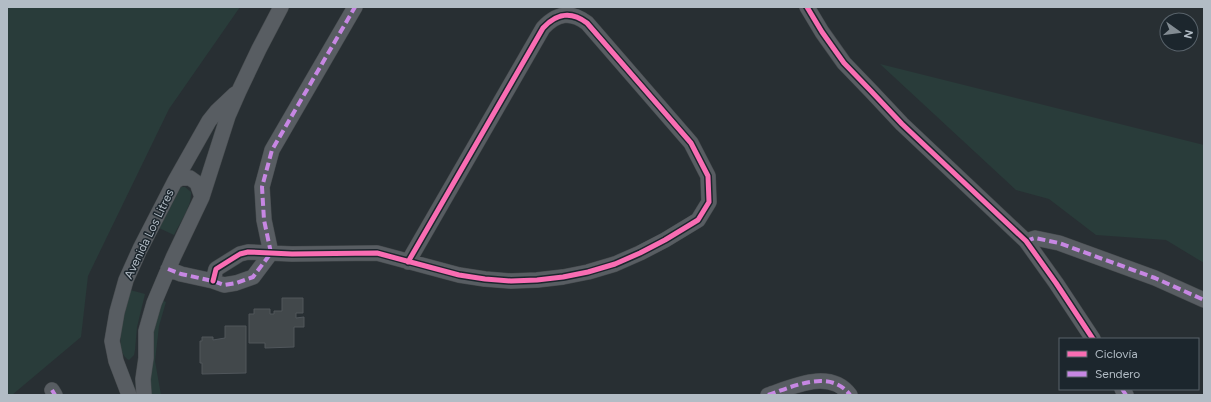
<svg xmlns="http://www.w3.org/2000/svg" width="1211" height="402" viewBox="0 0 1211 402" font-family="Figtree,sans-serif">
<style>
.green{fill:#293c3a}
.building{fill:#42484b;stroke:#50565b}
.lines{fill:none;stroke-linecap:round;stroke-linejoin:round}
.minor-casing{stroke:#464b4e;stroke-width:16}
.minor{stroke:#585d62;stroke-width:15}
.quiet{stroke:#c787e3;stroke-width:4;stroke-dasharray:8 4;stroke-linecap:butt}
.cycleway-casing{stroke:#1c262d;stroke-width:8}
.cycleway{stroke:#f96db3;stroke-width:5}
.labels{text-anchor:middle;stroke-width:3;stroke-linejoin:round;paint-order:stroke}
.street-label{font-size:12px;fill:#b2bcc5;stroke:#1c262d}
</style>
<rect width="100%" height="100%" fill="#282f33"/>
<path class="green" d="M7,7H240L169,109L88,276L81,337L12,395H7Z
M880,64L1204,145V263L1166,240L1096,235L1049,199L1016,190Z
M181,187H185L191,192C192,206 180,222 174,235L159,228Z
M130,290L145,294L137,327L135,350L134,355L129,360L127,359C126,358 124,356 123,354C116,341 126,305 130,290Z
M161,300L166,302L159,326L155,361L161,395H150L149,379L151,342Z"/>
<path class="building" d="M282,298H303V313H296V318L304,317V327H294V347L265,348V343H249V314H254V309H270V314H274V311H282Z
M225,326H246V373L202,374V363H200V341H202V337H213V340L225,338Z"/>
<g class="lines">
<g class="minor-casing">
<path id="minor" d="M807,7L822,32L844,63L871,91L902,124L1026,241L1056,283L1093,339
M175,181L181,178H190L197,183L202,197
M1026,241L1035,238L1059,243L1155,278L1204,300
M271,253L264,220L262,187L272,150L355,7
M168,269L181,274L213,281L224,285L236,283L253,277L271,253
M213,281L216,269L240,254L248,252L292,254L377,253L459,275L485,279L511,281L537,280L563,277L588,272L615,264L640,253L665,240L698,220L709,202L708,176L691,143L587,23C571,11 557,13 543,28L408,262
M1122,389L1126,395
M52,390L55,395
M129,395L116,361L112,341L117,312L126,280L140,249L175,181L209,121L217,111L235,94
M144,395L143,379L146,358V331L154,303L173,258L202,197L228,116L239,91L259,49L281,7
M768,395C792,387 830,368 850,395"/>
</g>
<use href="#minor" class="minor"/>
<path class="quiet" d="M1026,241L1035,238L1059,243L1155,278L1204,300
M271,253L264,220L262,187L272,150L355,7
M168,269L181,274L213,281L224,285L236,283L253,277L271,253
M1122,389L1126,395
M52,390L55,395
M768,395C792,387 830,368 850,395"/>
<g class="cycleway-casing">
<path id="cycleway" d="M807,7L822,32L844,63L871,91L902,124L1026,241L1056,283L1093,339
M213,281L216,269L240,254L248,252L292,254L377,253L459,275L485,279L511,281L537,280L563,277L588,272L615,264L640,253L665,240L698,220L709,202L708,176L691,143L587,23C571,11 557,13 543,28L408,262"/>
</g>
<use href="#cycleway" class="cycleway"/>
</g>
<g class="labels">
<g class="street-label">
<text transform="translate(149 234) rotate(-64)" y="4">Avenida Los Litres</text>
</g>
</g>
<rect width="1211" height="402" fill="none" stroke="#b2bcc5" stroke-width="16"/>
<rect x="1059" y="338" width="140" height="52" fill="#1c262d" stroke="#58626a"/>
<rect x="1067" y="351" width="20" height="6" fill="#f96db3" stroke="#58626a"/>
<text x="1095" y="358" font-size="12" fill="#b2bcc5">Ciclovía</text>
<rect x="1067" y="371" width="20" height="6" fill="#c787e3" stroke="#58626a"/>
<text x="1095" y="378" font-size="12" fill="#b2bcc5">Sendero</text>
<g transform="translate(1179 32) rotate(104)"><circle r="19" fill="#1c262d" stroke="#58626a"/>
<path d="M0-3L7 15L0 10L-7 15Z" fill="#828b92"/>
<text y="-6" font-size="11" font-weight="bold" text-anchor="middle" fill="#b2bcc5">N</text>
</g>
</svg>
